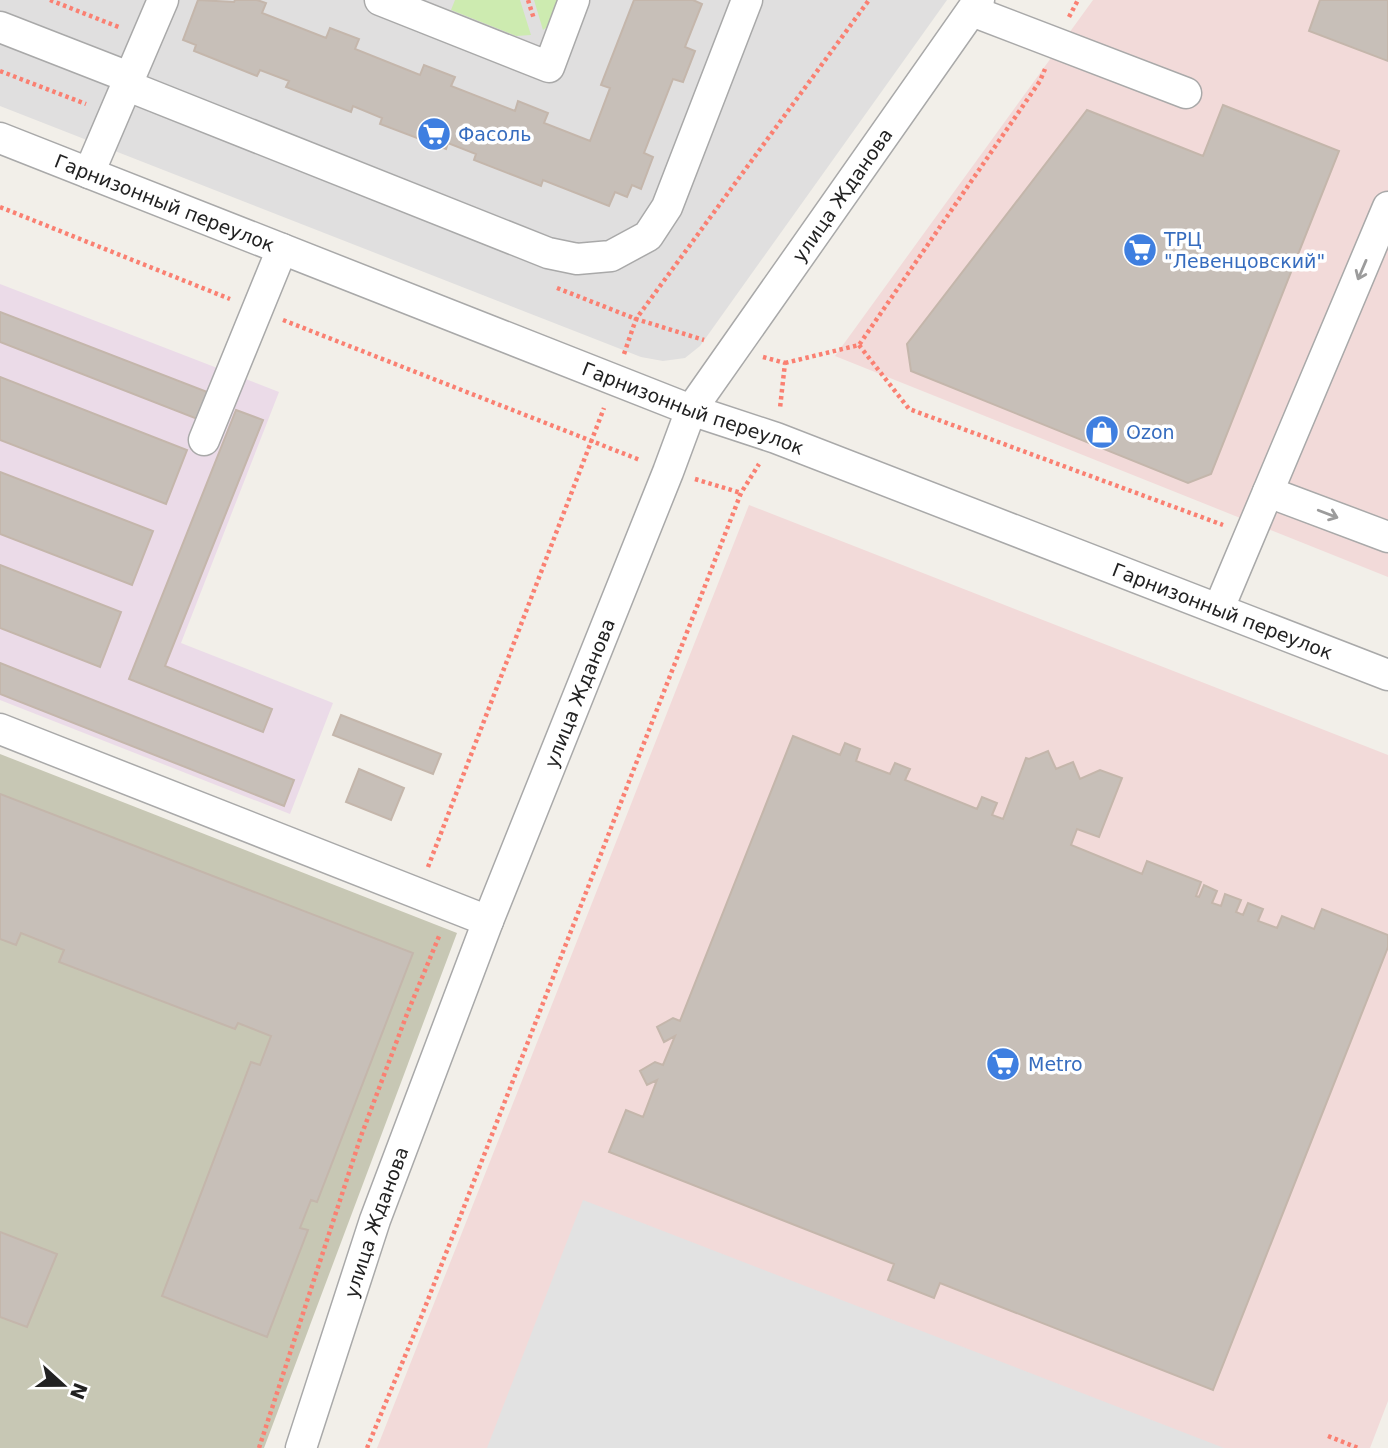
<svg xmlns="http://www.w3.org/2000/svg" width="1388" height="1448" viewBox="0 0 1388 1448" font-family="'DejaVu Sans',sans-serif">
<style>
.residential{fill:#e0dfdf}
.commercial{fill:#f2dad9}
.industrial{fill:#ebdbe8}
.construction{fill:#c7c7b4}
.grass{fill:#cdebb0}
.parking{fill:#e2e2e2}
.building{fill:#c7bfb8;stroke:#c4b6ab;stroke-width:2}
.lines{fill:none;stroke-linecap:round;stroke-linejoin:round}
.minor-casing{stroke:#a9a9a9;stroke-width:33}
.path{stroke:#fa8072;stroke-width:4.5;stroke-dasharray:3.5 3.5;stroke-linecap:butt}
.minor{stroke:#fff;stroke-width:30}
.oneway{stroke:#9c9c9c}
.labels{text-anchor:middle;stroke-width:7;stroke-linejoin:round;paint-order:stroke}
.shop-label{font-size:19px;fill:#366cbe;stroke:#fff;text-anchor:start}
.street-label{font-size:19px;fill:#222;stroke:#fff}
</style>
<rect width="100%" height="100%" fill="#f2efe9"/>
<path class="residential" d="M0,0H947L700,346L685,358L663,361L641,357L0,106Z"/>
<path class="commercial" d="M1093,0H1388V577L835,356Z
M749,505L1388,755V1401L1370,1448H377Z"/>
<path class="industrial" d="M0,284L279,392L181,643L333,703L290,814L0,700Z"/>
<path class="construction" d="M0,754L457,933L264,1448H0Z"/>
<path class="grass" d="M455,0H520L531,35L516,36L451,10Z
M534,0H567L551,24L543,30Z"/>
<path class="parking" d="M583,1200L1224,1448H487Z"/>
<path class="building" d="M198,0L234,2L235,0H257L266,3L262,13L326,38L330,28L359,39L355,49L420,75L424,65L455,77L451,86L515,111L518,101L548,113L544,123L590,141L610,88L601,85L634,0H693L702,4L685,47L695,51L683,82L673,79L644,153L653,157L641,189L632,185L627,197L615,192L609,206L543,180L541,186L474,160L476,154L448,143L446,149L380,124L382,118L353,106L351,112L286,87L289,81L260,70L257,76L194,51L196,45L183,40Z
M1320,0H1388V61L1309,31Z
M1223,105L1339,151L1211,474L1188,483L911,371L907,344L1087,110L1203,156Z
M0,312L210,393L200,420L0,342Z
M0,377L187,450L166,504L0,440Z
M236,410L263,420L165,666L272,709L263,732L129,679Z
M0,472L153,531L132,585L0,534Z
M0,565L121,612L100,667L0,628Z
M0,663L294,780L284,806L0,694Z
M341,715L441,754L433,774L333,735Z
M793,736L840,755L845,743L860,749L856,761L890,774L895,763L910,769L905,780L977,809L982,797L997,803L992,815L1003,819L1026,758L1029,759L1048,751L1056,769L1073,762L1080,779L1100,770L1122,778L1099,837L1077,829L1071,845L1142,874L1147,861L1201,882L1196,896L1199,897L1204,885L1217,891L1212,903L1221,906L1225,894L1241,900L1236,912L1243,915L1248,903L1263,909L1258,921L1277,928L1282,916L1314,929L1322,909L1388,935V947L1213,1390L940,1283L934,1298L888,1280L894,1264L609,1152L626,1110L643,1117L657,1080L647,1085L640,1071L655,1062L663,1065L675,1036L664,1042L657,1027L673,1018L680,1021Z
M359,769L404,788L391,820L346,802Z
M0,794L413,953L317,1202L311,1200L300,1228L308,1230L267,1337L162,1296L251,1062L260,1065L271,1036L238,1023L235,1029L59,962L64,950L21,933L16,945L0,939Z
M0,1232L57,1254L27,1327L0,1317Z"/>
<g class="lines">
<g class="minor-casing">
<g id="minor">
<path d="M380,0L549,67L574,0"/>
<path d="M972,11L1186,93"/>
<path d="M0,27L131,78"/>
<path d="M128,86L548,253L577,259L611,256L648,236L667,207L747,0"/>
<path id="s1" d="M0,138L691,410L776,438L1388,675"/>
<path d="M89,173L163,0"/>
<path d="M204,440L282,249"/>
<path d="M1268,492L1388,537"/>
<path d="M1219,608L1388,207"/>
<path d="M0,729L488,921"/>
<path id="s2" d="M301,1448L375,1220L488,921L668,472L691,410L979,0"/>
</g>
</g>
<path class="path" d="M50,0L121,28
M528,0L534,19
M1069,17L1078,0
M0,71L86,104
M0,207L230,299
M557,288L636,319L704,340
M283,320L640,460
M859,345L909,409L1223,525
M624,354L636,319L869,0
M763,357L785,363L780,408
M785,363L859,345L1040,81L1045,69
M695,479L741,493
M428,867L604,408
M1328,1436L1358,1448
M259,1448L361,1136L407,1014L440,934
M367,1448L422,1315L741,493L759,464"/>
<use href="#minor" class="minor"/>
</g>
<defs><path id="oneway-shaft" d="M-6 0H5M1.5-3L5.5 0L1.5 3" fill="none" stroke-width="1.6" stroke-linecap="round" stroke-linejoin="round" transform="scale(1.75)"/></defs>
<g class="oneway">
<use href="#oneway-shaft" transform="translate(1362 270) rotate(113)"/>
<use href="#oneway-shaft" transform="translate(1328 514) rotate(21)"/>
</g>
<defs>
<g id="supermarket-disc" transform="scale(1.75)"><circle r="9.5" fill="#3f7fe0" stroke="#fff"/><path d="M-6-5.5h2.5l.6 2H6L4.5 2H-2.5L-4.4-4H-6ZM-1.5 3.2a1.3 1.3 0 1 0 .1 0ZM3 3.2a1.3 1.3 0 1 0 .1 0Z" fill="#fff"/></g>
<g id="shop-disc" transform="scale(1.75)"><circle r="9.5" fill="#3f7fe0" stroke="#fff"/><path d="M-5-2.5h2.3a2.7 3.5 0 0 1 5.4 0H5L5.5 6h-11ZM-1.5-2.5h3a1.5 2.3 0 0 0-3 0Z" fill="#fff"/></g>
</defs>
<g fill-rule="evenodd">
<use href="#supermarket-disc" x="434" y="134"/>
<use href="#supermarket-disc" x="1140" y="250"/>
<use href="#shop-disc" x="1102" y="432"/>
<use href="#supermarket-disc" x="1003" y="1064"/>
</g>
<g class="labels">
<g class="shop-label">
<text x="458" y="141">Фасоль</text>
<text x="1164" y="246">ТРЦ<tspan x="1164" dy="22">"Левенцовский"</tspan></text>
<text x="1126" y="439">Ozon</text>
<text x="1028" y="1071">Metro</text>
</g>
<g class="street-label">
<text dy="7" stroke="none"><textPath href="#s2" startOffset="1372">улица Жданова</textPath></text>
<text dy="7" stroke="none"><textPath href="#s1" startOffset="177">Гарнизонный переулок</textPath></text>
<text dy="7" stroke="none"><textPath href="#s1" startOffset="744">Гарнизонный переулок</textPath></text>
<text dy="7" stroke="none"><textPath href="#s1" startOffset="1311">Гарнизонный переулок</textPath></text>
<text dy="7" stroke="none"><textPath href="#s2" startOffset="805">улица Жданова</textPath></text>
<text dy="7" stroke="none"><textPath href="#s2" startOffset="238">улица Жданова</textPath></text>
</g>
</g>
<g transform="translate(63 1385) rotate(111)" stroke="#ffffff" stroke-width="5" paint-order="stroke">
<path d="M0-5L12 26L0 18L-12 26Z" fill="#222222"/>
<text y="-10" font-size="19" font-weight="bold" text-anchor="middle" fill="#222222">N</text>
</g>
</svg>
